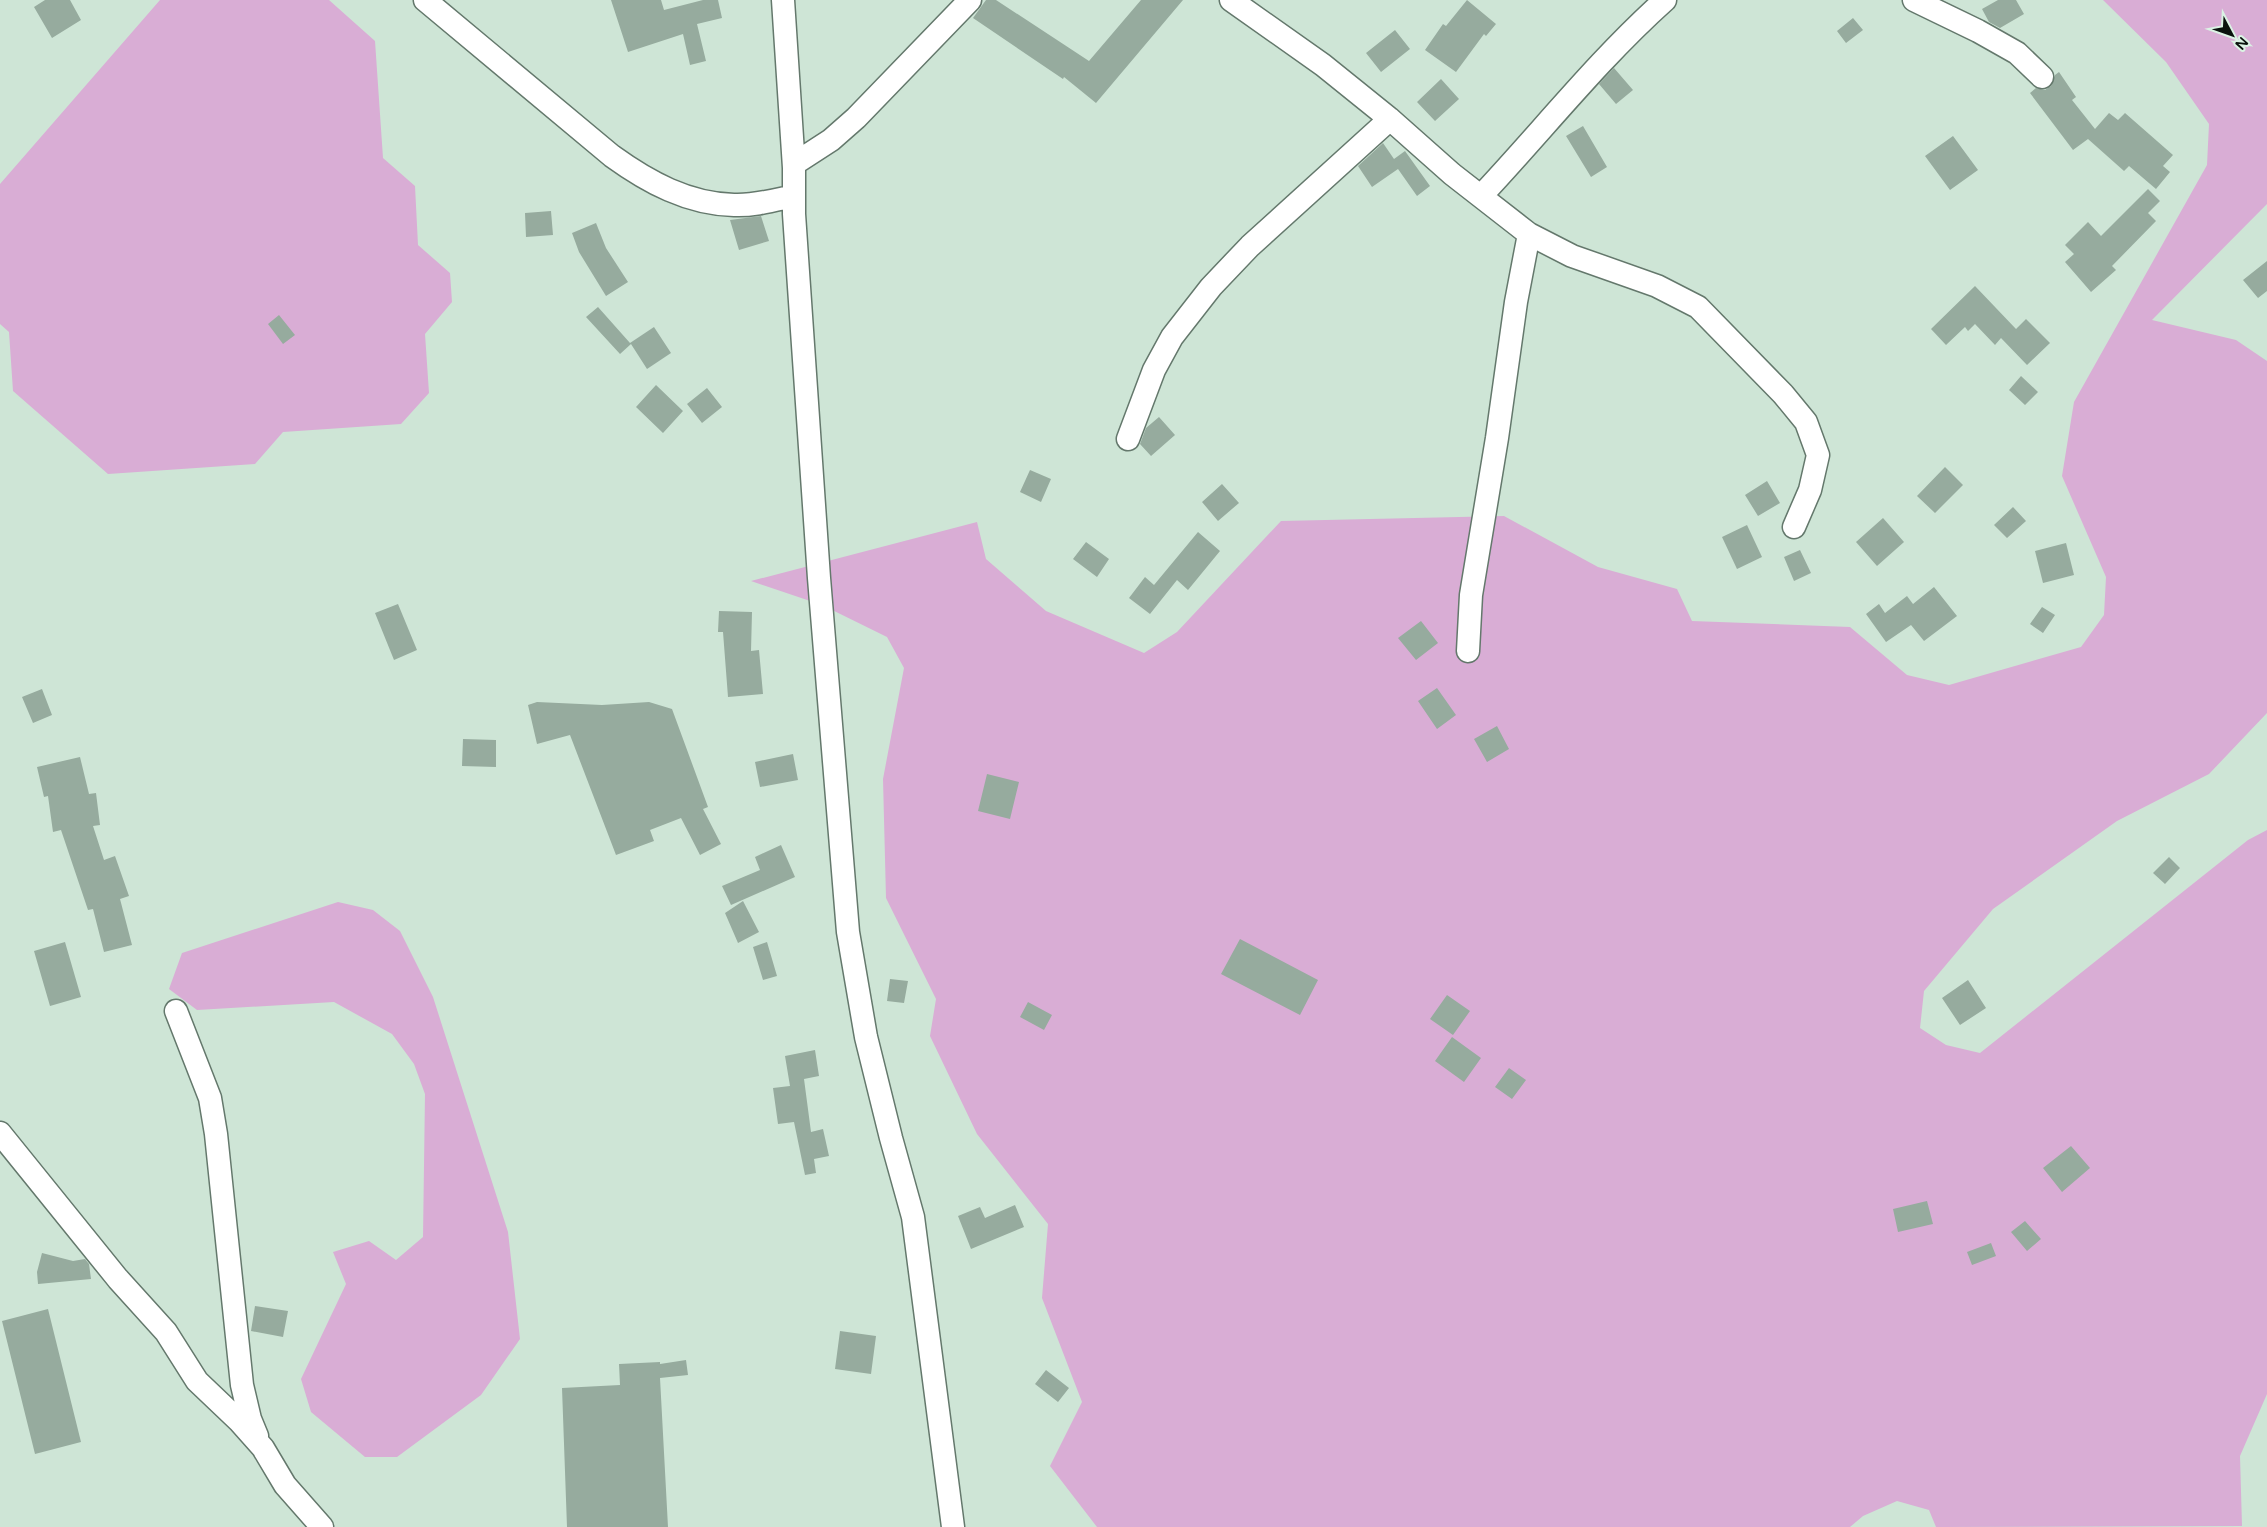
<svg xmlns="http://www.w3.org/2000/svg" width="2267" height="1527" viewBox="0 0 2267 1527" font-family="'Varela Round',sans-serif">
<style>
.green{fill:#d9add5}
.building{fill:#96ab9e}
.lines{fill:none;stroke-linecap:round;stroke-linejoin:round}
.minor-casing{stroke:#64786c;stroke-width:25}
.minor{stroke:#fff;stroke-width:22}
</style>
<rect width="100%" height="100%" fill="#cee5d6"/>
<path class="green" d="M160,0H329L375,41L383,158L415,186L418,245L450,273L452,302L425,334L429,393L401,424L283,432L255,464L108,474L13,391L9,332L0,324V184Z
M2103,0H2267V204L2152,320L2236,340L2267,361V713L2209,774L2117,821L1993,909L1924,991L1920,1028L1946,1045L1980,1053L2248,840L2267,830V1394L2240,1456L2242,1526L1936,1527L1929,1510L1897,1501L1863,1516L1850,1527H1097L1050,1466L1082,1402L1042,1298L1048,1224L977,1134L930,1036L936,999L886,898L883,779L904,668L887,637L822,605L751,581L977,522L986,559L1046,611L1144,653L1177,632L1281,521L1504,516L1598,567L1677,589L1692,621L1850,627L1907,675L1949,685L2081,647L2104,615L2106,577L2062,476L2074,402L2207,165L2209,124L2166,62Z
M338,902L373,910L400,931L433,997L508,1232L520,1339L481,1395L397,1457H365L311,1412L301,1379L346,1284L333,1252L369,1241L396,1260L423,1237L425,1094L414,1064L392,1034L334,1002L197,1010L169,989L182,953Z"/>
<path class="building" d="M45,0H70L81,20L52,38L34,7Z
M611,0H661L664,10L703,0H718L722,18L697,24L706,61L690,65L683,34L628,52Z
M986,0H996L1089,61L1141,0H1183L1096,103L1064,77L1063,79L973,18Z
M1467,0L1496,24L1486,36L1484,34L1456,72L1425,50L1443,24L1446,26Z
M1998,0H2016L2024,14L2000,28L1989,22L1982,9Z
M1853,18L1863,30L1846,43L1837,31Z
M1395,30L1410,49L1381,72L1366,53Z
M1614,68L1633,90L1616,104L1599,84Z
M2059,72L2076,97L2072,100L2095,129L2109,113L2118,120L2125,113L2173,155L2163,166L2170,172L2156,189L2129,166L2124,171L2088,139L2073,150L2030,93L2036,88L2045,90L2051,86L2055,75Z
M1441,79L1459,99L1435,121L1417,102Z
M1583,126L1607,167L1591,177L1566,136Z
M1953,136L1978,170L1950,190L1925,156Z
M1383,143L1394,159L1405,151L1430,186L1417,196L1398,169L1372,187L1358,166Z
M2148,189L2160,201L2148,213L2156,221L2112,266L2116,270L2091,292L2065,262L2074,254L2065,245L2088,222L2101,236Z
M551,211L553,235L526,237L525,213Z
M761,216L769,241L739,250L730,220Z
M596,223L606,248L628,282L606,296L579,252L572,233Z
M2267,261V291L2258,298L2243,280Z
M1975,286L2016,329L2026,319L2050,343L2027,365L2001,338L1995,345L1975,324L1968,331L1965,327L1946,345L1931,329Z
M598,307L630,343L654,327L671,353L647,369L631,344L620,354L586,317Z
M279,315L295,335L283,344L268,324Z
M2021,376L2038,392L2025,405L2009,390Z
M656,385L683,411L663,433L636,407Z
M707,388L722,407L702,423L687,404Z
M1159,417L1175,435L1151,456L1140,444L1146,428Z
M1945,467L1963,485L1935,513L1917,496Z
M1030,470L1051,479L1041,502L1020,492Z
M1767,481L1780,503L1758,516L1745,495Z
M1222,484L1239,503L1218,521L1202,502Z
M2013,507L2026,521L2007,538L1994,525Z
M1883,518L1904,542L1877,566L1856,542Z
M1747,525L1762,557L1737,569L1722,537Z
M1198,532L1220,551L1188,590L1177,580L1150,614L1129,598L1145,577L1154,585Z
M1086,542L1109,559L1097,577L1073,559Z
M2066,543L2074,575L2043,583L2035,551Z
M1800,550L1811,573L1794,581L1784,557Z
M1934,587L1957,616L1924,641L1911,625L1886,642L1866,614L1879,604L1885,613L1907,596L1913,604Z
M398,604L417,650L394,660L375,613Z
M2042,607L2055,615L2043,633L2030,624Z
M719,611L752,612L751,651L759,650L763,694L728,697L723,632H718Z
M1421,621L1438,643L1416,660L1398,638Z
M1437,688L1456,715L1437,729L1418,701Z
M42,689L52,715L33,723L22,697Z
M537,702L602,705L649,702L672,709L708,807L703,809L721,844L700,855L681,818L650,830L654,841L616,855L570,735L537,744L528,705Z
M1497,726L1509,749L1487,762L1474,739Z
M463,739L496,740V767L462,766Z
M793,754L798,780L760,787L755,762Z
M80,757L89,794L96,793L100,825L93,826L104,860L115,856L129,896L120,899L132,945L104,952L93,909L88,910L61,830L53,832L48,796L44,797L37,767Z
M987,774L1019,782L1010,819L978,811Z
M781,845L795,877L731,905L722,886L760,870L755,857Z
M2169,857L2180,868L2165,884L2153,873Z
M743,901L759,932L738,943L725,913Z
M1240,939L1318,980L1300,1015L1221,974Z
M65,942L81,997L50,1006L34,951Z
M767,942L777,976L763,980L753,947Z
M890,979L908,981L904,1003L887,1001Z
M1968,980L1986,1008L1960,1025L1942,998Z
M1447,995L1470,1011L1453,1035L1430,1019Z
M1028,1002L1052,1015L1044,1030L1020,1017Z
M1452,1037L1481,1058L1464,1082L1435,1061Z
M815,1050L819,1076L804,1079L811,1132L823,1129L829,1156L814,1159L816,1173L805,1175L794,1122L778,1124L773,1088L790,1086L785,1056Z
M1509,1068L1526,1080L1512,1099L1495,1087Z
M2071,1146L2090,1168L2062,1192L2043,1168Z
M1927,1201L1933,1224L1898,1232L1893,1209Z
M1015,1205L1024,1227L971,1249L958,1216L980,1207L985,1218Z
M2025,1221L2041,1239L2027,1251L2011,1232Z
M1991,1243L1996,1256L1972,1265L1967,1252Z
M42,1253L73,1261L85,1259L89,1264L91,1279L38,1284L37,1272Z
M255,1306L288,1311L283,1337L251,1331Z
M48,1309L81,1442L35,1454L2,1321Z
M840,1331L876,1336L871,1374L835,1369Z
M686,1360L688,1375L660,1378L668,1527H567L562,1388L620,1385L619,1364L660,1362V1364Z
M1046,1370L1069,1388L1058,1402L1035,1384Z"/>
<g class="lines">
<g class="minor-casing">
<path id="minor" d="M425,0L612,156C648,182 688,204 734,205C754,206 775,200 794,196
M783,0L794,168V214L819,578L848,932L866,1037L891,1138L913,1217L953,1527
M1231,0L1323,65L1390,119L1452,174L1529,234L1572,256L1657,286L1698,307L1783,394L1806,422L1818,455L1810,490L1794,527
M1914,0L1978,31L2017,53L2042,77
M794,164L831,140L856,118L970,0
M1481,196C1543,130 1598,60 1665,0
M1128,439L1154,370L1172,337L1211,287L1250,246L1390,119
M1468,651L1471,595L1497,438L1516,302L1529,234
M176,1011L210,1098L216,1134L242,1385L250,1419L257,1436
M0,1133L118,1279L166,1332L197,1381L239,1421L263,1448L285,1485L322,1527"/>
</g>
<use href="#minor" class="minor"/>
</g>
<g transform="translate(2232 35) rotate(131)" stroke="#dbf2e4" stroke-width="4" paint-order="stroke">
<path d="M0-4L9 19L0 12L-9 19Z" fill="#0a120d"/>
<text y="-8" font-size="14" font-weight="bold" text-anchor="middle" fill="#0a120d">N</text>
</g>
</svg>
